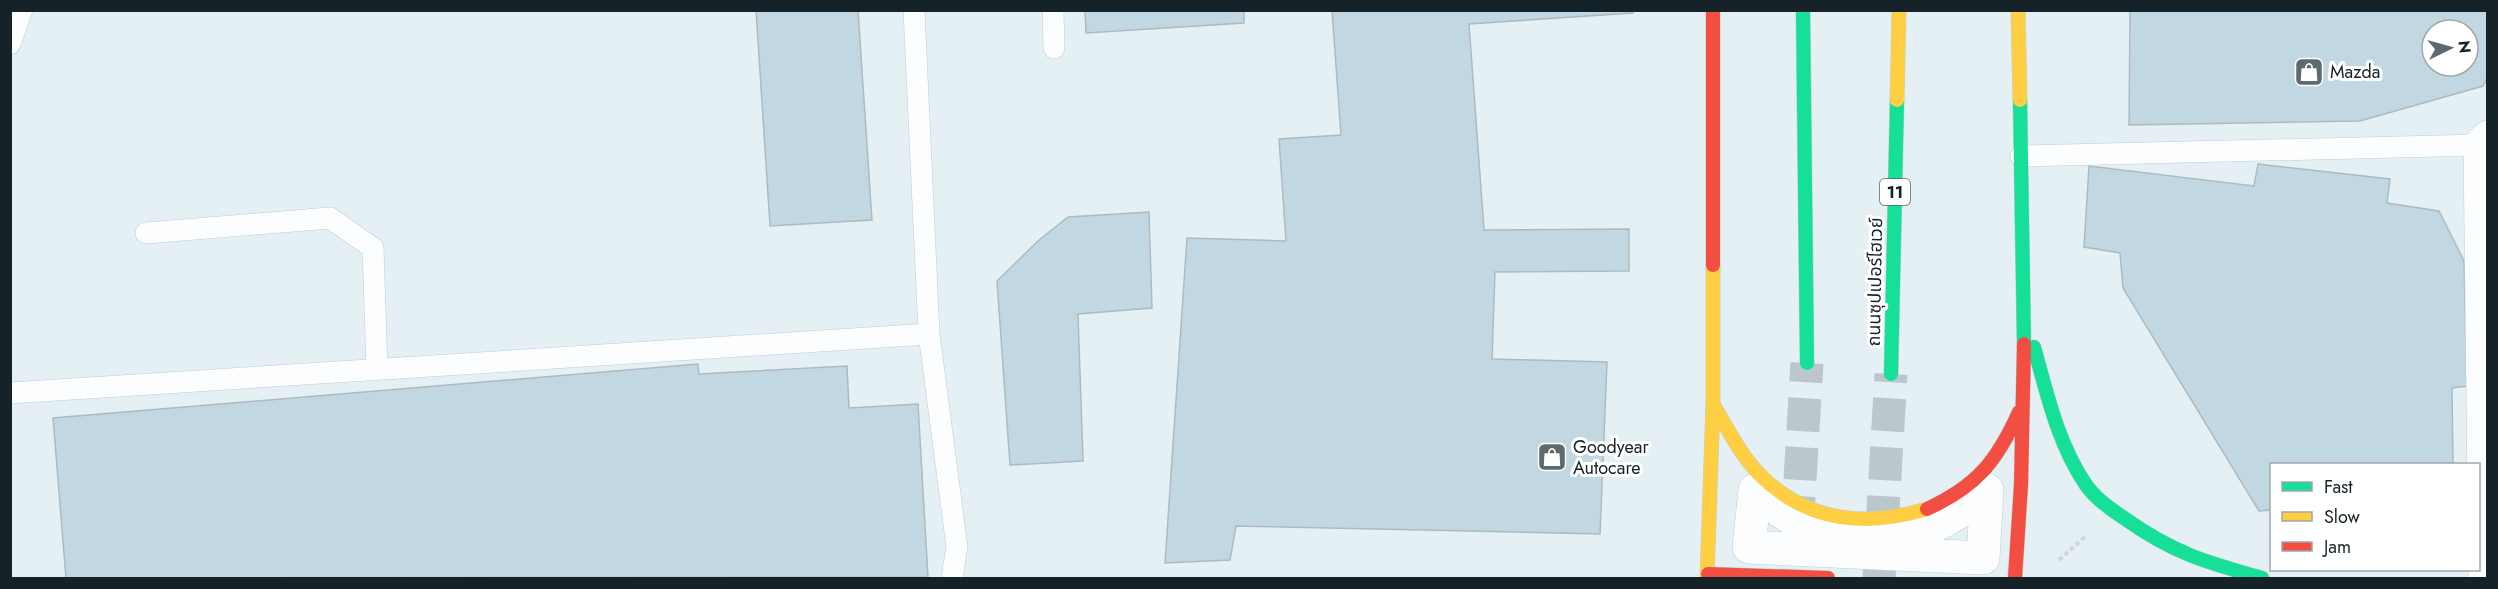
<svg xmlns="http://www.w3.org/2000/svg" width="2498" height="589" viewBox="0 0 2498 589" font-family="Jost,'Noto Sans Thai',sans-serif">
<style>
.building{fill:#c1d7e1;stroke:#afbabf;stroke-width:1.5;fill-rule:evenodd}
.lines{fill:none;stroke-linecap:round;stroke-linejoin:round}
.highway-tunnel{stroke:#bbc7cc;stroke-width:33;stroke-dasharray:33 16;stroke-linecap:butt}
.lane-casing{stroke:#c1ccd2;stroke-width:22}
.street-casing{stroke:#c1ccd2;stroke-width:34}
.fast-casing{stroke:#c1ccd2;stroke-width:15}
.slow-casing{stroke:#c1ccd2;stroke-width:15}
.jam-casing{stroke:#c1ccd2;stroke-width:15}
.path{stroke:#d3d6d9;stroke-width:4;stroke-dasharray:4.5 3;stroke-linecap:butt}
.lane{stroke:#fbfdfe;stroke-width:21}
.street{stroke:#fbfdfe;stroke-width:33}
.fast{stroke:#16e098;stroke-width:14}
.slow{stroke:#ffcf43;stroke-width:14}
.jam{stroke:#f24e42;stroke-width:14}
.labels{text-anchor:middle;stroke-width:6;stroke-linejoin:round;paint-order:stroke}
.shield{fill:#fff;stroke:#5b6468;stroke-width:1.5}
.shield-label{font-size:16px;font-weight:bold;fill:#152228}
.poi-label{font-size:18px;fill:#152228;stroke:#fff;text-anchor:start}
.street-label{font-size:18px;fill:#152228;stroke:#fff}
</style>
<rect width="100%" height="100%" fill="#e5f0f5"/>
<path class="building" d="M756,10H858L872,220L770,226Z
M1085,10H1244V23L1086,33Z
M1332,10H1633V13L1469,24L1484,230L1629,229V271L1495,272L1492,359L1607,362L1600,534L1236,526L1230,560L1165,563L1187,238L1286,241L1279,139L1341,135Z
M2130,10H2488V77L2483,86L2360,121L2129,125ZM2432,30H2468V66H2432Z
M2258,164L2390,179L2387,203L2439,211L2464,261L2467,386L2452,388L2453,464H2272V510L2259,511L2123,288L2120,253L2084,247L2089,166L2254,186Z
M1149,212L1152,308L1078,314L1083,461L1010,465L997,281L1039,240L1068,217Z
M698,364L699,374L847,366L849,408L918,404L928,577L66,578L53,418Z"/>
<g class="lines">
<path class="highway-tunnel" d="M1797,529L1807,363
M1879,578L1891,374"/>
<g class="lane-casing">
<path id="lane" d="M1053,10L1054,48
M10,44L22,10
M2021,156L2480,145
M146,233L330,218L373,248L377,369
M929,334L957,547L952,578
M10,393L929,334L914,10"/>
</g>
<g class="street-casing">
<path id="street" d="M1755,490C1766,499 1776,509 1788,516C1834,545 1908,545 1954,515C1966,508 1976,498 1987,490L1983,558L1749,547Z
M2485,578L2480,145L2488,137"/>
</g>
<g class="fast-casing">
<path id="fast" d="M1803,10L1807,363
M2020,100L2024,344
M2034,347C2047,394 2058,444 2086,485C2095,498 2110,509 2124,518C2173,553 2205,562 2262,578
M1891,374L1897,100"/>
</g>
<g class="slow-casing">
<path id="slow" d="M2018,10L2020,100
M1897,100L1899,10
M1713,404C1727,428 1741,456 1761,476C1809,523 1866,527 1927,509
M1707,578L1713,404V265"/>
</g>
<g class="jam-casing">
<path id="jam" d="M1713,10V265
M1927,509C1977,486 1997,461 2019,412
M1708,574L1828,578
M2015,578L2021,485L2024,344"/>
</g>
<path class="path" d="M2059,560L2086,536"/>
<use href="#lane" class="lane"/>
<use href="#street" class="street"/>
<use href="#fast" class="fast"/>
<use href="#slow" class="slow"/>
<use href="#jam" class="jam"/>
</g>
<defs>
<g id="shop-square" transform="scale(1.5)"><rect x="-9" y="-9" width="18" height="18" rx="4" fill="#5e6a70" stroke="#fff"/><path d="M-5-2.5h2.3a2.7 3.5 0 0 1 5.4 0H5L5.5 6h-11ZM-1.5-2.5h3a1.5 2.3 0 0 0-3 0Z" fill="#fff"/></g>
</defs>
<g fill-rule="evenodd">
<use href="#shop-square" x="2309" y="72"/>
<use href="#shop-square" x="1552" y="457"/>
</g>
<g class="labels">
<rect class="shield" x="1880" y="179" width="30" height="26" rx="4.5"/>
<g class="shield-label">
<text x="1895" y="198">11</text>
</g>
<g class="poi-label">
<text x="2330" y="78">Mazda</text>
<text x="1573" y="453">Goodyear<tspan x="1573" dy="21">Autocare</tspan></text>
</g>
<g class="street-label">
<text transform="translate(1875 282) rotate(-89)" y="6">ถนนซุปเปอร์ไฮเวย์</text>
</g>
</g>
<rect width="2498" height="589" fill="none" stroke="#152228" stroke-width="24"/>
<rect x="2270" y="463" width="210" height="108" fill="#ffffff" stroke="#a1a7a9" stroke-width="1.5"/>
<rect x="2282" y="482" width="30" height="9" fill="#16e098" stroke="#a1a7a9" stroke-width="1.5"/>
<text x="2324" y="493" font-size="18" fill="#152228">Fast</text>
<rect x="2282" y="512" width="30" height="9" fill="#ffcf43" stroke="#a1a7a9" stroke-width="1.5"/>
<text x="2324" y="523" font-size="18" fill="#152228">Slow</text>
<rect x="2282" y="542" width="30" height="9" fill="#f24e42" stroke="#a1a7a9" stroke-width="1.5"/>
<text x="2324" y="553" font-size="18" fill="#152228">Jam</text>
<g transform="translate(2450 48) rotate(85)"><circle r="28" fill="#ffffff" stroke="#a1a7a9" stroke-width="1.5"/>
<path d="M0-4.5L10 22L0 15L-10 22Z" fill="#5e6a70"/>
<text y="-9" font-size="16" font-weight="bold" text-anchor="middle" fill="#152228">N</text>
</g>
</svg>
